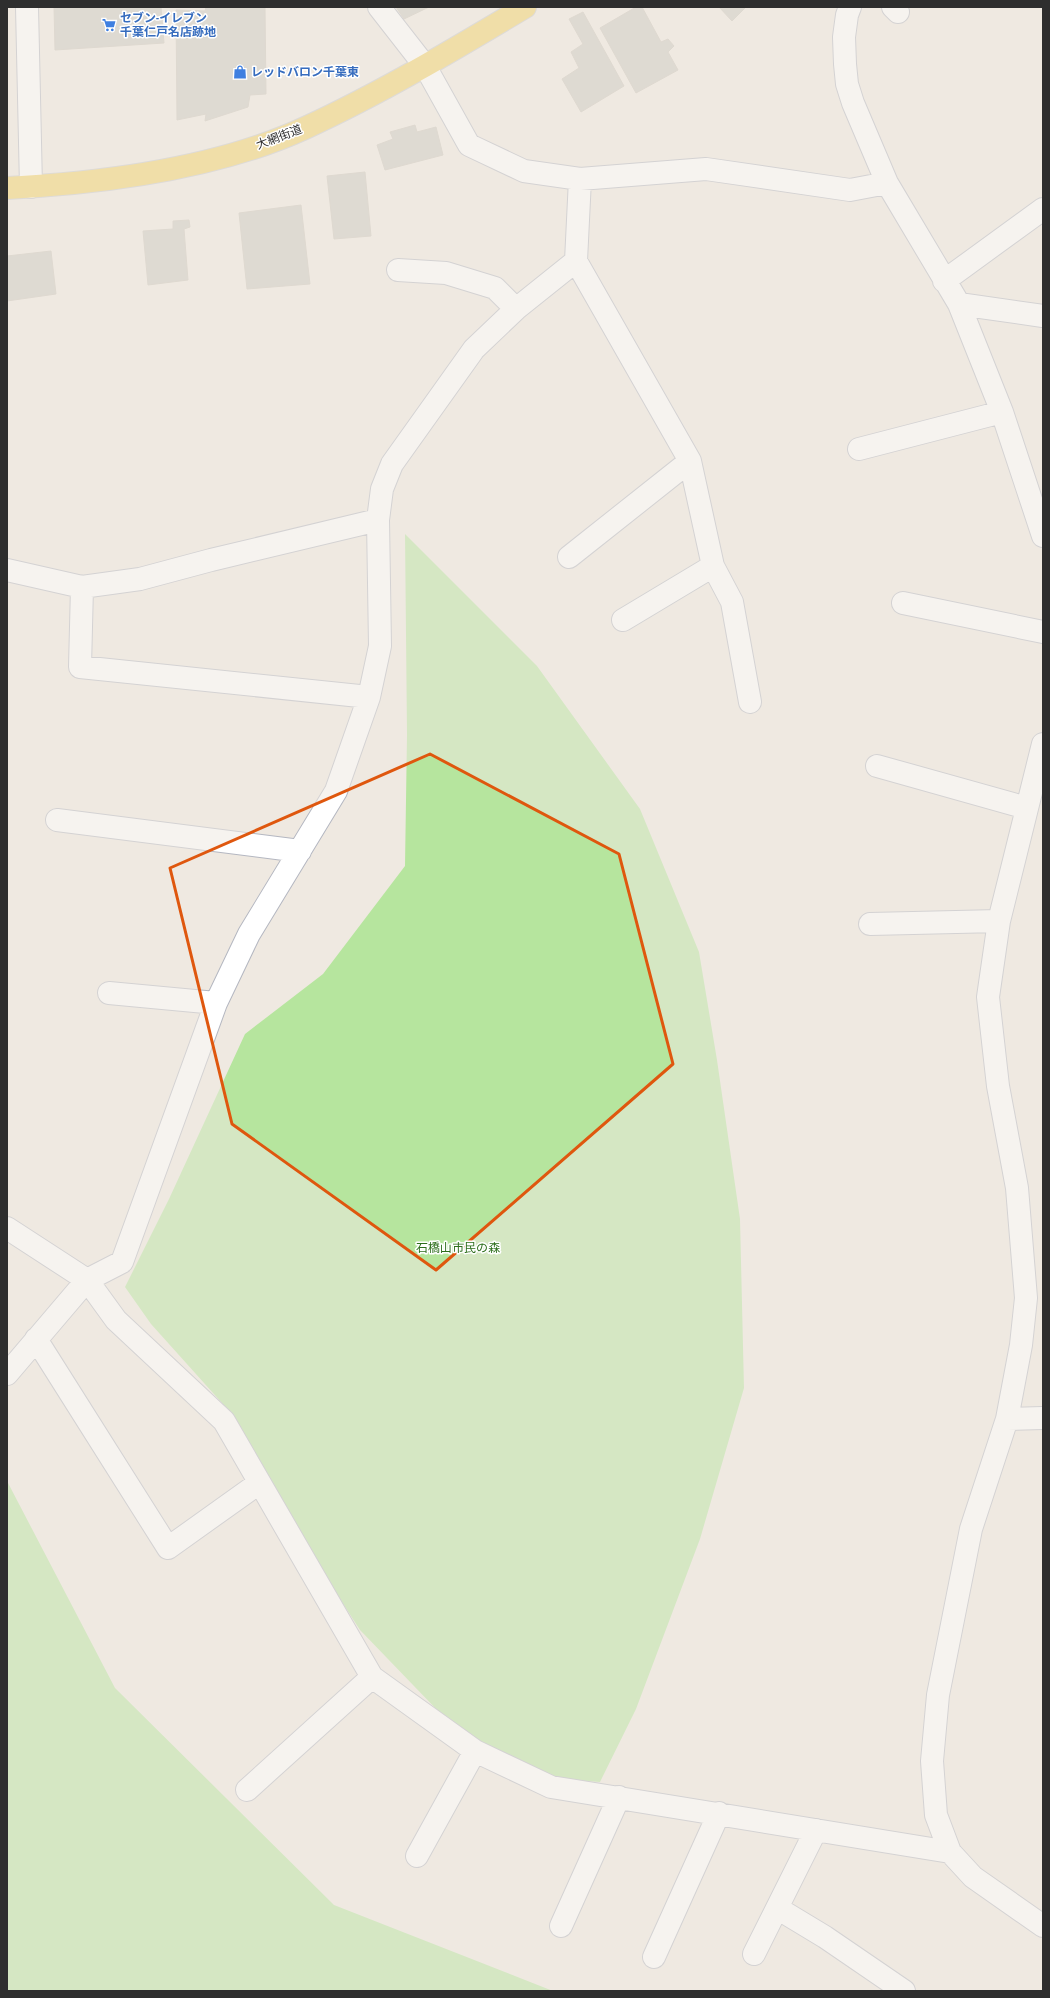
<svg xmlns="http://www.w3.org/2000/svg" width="1050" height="1998" viewBox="0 0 1050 1998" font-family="'Asap Condensed','Noto Sans JP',sans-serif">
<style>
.green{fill:#b6e59e}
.building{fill:#cbc7bf;stroke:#cbc5ba}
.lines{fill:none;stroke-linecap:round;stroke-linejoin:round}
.minor-casing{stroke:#b4b7c1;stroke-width:24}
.major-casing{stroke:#c9c9c9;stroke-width:24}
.minor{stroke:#fff;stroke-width:22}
.major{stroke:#f2d163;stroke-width:22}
.marked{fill:none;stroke:#df570e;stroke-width:3;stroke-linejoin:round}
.labels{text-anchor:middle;stroke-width:3;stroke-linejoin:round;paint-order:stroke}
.shop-label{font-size:12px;font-weight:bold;fill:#366cbe;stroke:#fff;text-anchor:start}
.street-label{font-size:12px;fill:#2e2e2e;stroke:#fff}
.park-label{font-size:12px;fill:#2c6e1b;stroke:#fff}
</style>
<rect width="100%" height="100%" fill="#efe9e1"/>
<path class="green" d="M405,534L537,666L640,809L699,952L717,1060L740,1219L744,1388L700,1539L636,1709L600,1782L532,1777L440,1713L360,1630L318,1565L222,1403L151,1324L125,1287L169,1199L245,1034L323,974L405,866L407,735Z
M7,1481L115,1688L334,1905L553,1991H7Z"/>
<path class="building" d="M54,7H161L164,43L55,50Z
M206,7H265L266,94L250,95L248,107L205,121L206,114L177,120L176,10L205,11Z
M396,7H429L404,19Z
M636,7H642L661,42L668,39L674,46L668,52L678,70L636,93L600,28Z
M719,7H746L732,21Z
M583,12L624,86L581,112L562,79L579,68L571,52L583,44L569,19Z
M415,125L417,132L436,127L443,155L385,170L377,145L393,139L390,132Z
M365,172L371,236L334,239L327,176Z
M301,205L310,284L247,289L239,213Z
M189,220L190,227L184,229L188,280L148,285L143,231L173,229V221Z
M51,251L56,294L7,301V256Z"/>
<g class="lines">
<g class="minor-casing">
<path id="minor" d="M27,7L31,187
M379,7L425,66L469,145L524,171L580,179L706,169L850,190L887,183
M850,7L847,15L844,37L845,64L847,84L853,103L887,183L959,304L1002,412L1043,536
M893,7L898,12
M580,179L576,261L690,461L713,566L732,602L750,702
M398,270L446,273L495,288L516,309
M944,281L1043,209
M959,304L1043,316
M859,449L1002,412
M569,557L690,461
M7,570L82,587L140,579L211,560L378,520
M82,587L80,667L369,697
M903,603L1043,632
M623,620L713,566
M1043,744L999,921L988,997L998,1086L1017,1188L1026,1298L1021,1345L1007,1419L971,1529L938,1695L932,1761L936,1815L950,1852L973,1877L1043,1926
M877,766L1027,808
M57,820L300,851
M870,924L999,921
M109,993L216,1003
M7,1228L87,1280L116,1320L224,1421L372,1677L475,1751L551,1787L950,1852
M36,1339L168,1548L259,1483
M7,1374L87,1280L122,1262L216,1003L249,934L336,791L369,697L380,646L378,520L382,489L392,464L474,349L516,309L576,261
M1007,1419L1043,1418
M247,1790L372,1677
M417,1856L475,1751
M777,1908L825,1937L904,1991
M561,1926L619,1797
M754,1954L816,1830
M654,1957L719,1813"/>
</g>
<g class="major-casing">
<path id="major" d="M7,188C104,183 216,169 305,128C381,93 453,50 525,7"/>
</g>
<use href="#minor" class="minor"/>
<use href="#major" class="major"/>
</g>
<path d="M0 0H1050V1998H0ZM430,754L619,854L673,1064L436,1270L232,1124L170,868Z" fill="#efe9e1" fill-opacity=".55" fill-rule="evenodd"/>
<path class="marked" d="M430,754L619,854L673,1064L436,1270L232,1124L170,868Z"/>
<defs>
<g id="supermarket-bare" transform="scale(1.08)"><path d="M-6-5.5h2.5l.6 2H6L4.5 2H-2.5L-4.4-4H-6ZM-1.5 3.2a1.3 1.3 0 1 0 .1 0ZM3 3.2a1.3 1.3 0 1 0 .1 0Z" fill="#3f7fe0" stroke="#fff" stroke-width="2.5" paint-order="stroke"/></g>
<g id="shop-bare" transform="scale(1.08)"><path d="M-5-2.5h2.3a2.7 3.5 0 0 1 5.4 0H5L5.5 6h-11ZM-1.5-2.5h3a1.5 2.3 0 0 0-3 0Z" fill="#3f7fe0" stroke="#fff" stroke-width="2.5" paint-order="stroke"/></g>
</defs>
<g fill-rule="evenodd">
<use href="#supermarket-bare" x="109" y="25"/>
<use href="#shop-bare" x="240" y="72"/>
</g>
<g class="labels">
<g class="shop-label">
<text x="120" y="22">セブン-イレブン<tspan x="120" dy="14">千葉仁戸名店跡地</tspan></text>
<text x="251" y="76">レッドバロン千葉東</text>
</g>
<g class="street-label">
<text transform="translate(279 137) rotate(-21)" y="4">大網街道</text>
</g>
<g class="park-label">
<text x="458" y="1252">石橋山市民の森</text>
</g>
</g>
<rect width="1050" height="1998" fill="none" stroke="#2e2e2e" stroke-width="16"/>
</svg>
